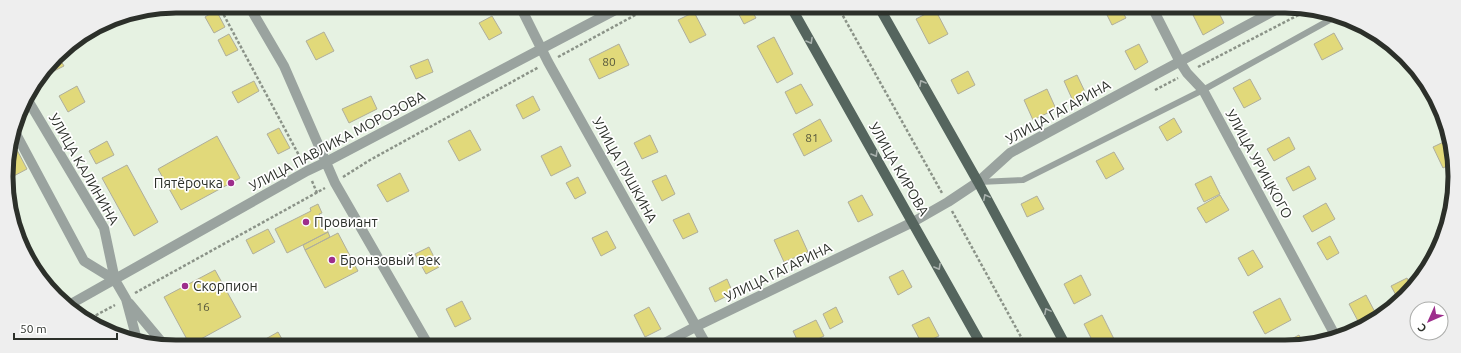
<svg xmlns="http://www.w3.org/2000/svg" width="1461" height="353" viewBox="0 0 1461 353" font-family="Ubuntu,sans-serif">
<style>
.building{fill:#e1d97a;stroke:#afae9c}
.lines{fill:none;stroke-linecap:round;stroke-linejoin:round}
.path{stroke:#8b9388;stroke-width:2.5;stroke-dasharray:3 2;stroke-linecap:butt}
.service{stroke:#9aa39f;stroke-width:6}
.minor{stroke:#9aa39f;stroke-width:10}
.primary{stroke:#55655e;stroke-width:10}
.oneway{stroke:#aab2ae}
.poi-dot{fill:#9d2e8c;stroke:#fff;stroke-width:1.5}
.labels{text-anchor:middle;stroke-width:3.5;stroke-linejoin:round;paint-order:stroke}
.number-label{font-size:12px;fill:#595a3e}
.street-label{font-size:14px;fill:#2c302a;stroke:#fff}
.poi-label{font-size:14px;fill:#2c302a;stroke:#fff;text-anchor:start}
.rim{fill:none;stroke:#2c302a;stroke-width:5}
</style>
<rect width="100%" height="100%" fill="#e6f2e2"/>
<path class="building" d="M735,7H756L751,9L756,18L744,24Z
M1103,7H1120L1126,18L1112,25Z
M1202,7H1216L1224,23L1203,35L1192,13Z
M1238,7H1252L1241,13Z
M935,9L948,34L929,44L916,19Z
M216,10L225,27L214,33L205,17Z
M694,12L706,35L690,43L678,20Z
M492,16L502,33L489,40L479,23Z
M324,32L334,51L316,60L306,41Z
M1334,33L1343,49L1322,60L1314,44Z
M229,34L238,50L226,56L218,40Z
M774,37L793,74L777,83L757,46Z
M619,44L629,65L599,79L589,59Z
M1139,44L1148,62L1135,70L1125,51Z
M58,56L64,66L48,74L47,71Z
M428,59L433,72L416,79L410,66Z
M1413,67L1420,73L1422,76L1415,80L1409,68Z
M968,71L975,85L958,94L951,80Z
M1077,75L1086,94L1073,101L1064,81Z
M1250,79L1261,99L1244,108L1233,88Z
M254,81L259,91L238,103L232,92Z
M801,84L813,105L796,114L785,92Z
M77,86L85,102L68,112L59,96Z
M1047,89L1056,109L1033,120L1024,100Z
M371,96L377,109L349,123L342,109Z
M533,96L540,110L523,119L516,105Z
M1174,118L1182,132L1167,141L1159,127Z
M820,119L832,141L804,156L793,134Z
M279,128L290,148L278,154L267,134Z
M470,130L481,150L459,161L448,141Z
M650,135L658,152L642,159L634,143Z
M217,136L240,178L181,210L158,169Z
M1289,137L1295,149L1274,161L1267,149Z
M1450,139L1451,164L1443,168L1433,147Z
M107,141L114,155L96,164L89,151Z
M561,146L571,166L551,176L541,156Z
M16,148L27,169L10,178L7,173L6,165L10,151Z
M1114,152L1124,169L1106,179L1096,161Z
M127,165L158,222L134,236L102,178Z
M1309,166L1316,179L1293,191L1286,178Z
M400,173L409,191L387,202L377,185Z
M666,175L675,194L662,201L652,181Z
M1211,176L1220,194L1204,202L1195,184Z
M578,177L586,193L575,199L566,183Z
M862,195L873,215L858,222L848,202Z
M1220,195L1229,210L1206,223L1197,208Z
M1037,196L1044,209L1027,217L1021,204Z
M1326,203L1335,219L1312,232L1303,216Z
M318,204L322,213L319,214L328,232L287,253L275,229L311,211L310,208Z
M689,213L698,232L683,239L673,220Z
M268,229L275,242L253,254L246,240Z
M798,230L808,252L784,262L774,240Z
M607,231L616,248L601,256L592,238Z
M328,232L330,237L305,250L303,245Z
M338,233L358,271L325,288L305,250Z
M1330,236L1339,253L1327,260L1317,243Z
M429,247L439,267L426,274L415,254Z
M1253,250L1263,267L1248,276L1238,258Z
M1436,254L1427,267L1423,261Z
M215,270L241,317L190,345L164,297Z
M903,270L912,287L898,295L889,277Z
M1081,275L1091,295L1074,304L1064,284Z
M1407,278L1412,288L1405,297L1399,301L1391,286Z
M727,279L733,293L715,302L709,288Z
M1366,295L1376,314L1359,323L1349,304Z
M1280,298L1291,320L1265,334L1253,312Z
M462,301L471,319L455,327L446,309Z
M649,307L661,329L645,337L634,315Z
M836,307L843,322L830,329L823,314Z
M1102,315L1114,339L1100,346H1095L1084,324Z
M929,317L939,336L922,344L912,325Z
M816,320L824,336L804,346H800L793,331Z
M278,332L286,346H253Z
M1299,335L1305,346H1283L1282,344Z"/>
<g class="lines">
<path class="path" d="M219,6L302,161
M838,7L942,193
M558,57L650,7
M1198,67L1310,9
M1155,90L1178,78
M343,177L370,160L539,67
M312,181L317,193
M952,211L1026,346
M135,293L325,188
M87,320L115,305"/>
<path class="service" d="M979,182L1023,180L1203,90L1335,17"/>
<path class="minor" d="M249,6L284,66L335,183L429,346
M520,6L548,62L707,346
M1152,7L1180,62L1187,73L1203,90L1336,337
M26,97L104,228L115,280
M15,132L84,261L115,280L126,299L137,340
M129,303L165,346
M69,305L307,171L326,162L621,7
M659,346L697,326L913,222L948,202L978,182L1010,153L1281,7"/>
<path class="primary" d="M791,7L982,346
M879,7L978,182L1066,346"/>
</g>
<defs><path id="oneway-chevron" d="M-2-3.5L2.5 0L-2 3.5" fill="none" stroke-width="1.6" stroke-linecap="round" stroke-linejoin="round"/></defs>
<g class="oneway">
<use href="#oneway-chevron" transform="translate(810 41) rotate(60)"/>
<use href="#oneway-chevron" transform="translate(922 83) rotate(-119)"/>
<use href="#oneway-chevron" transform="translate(875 154) rotate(60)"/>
<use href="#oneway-chevron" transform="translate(986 197) rotate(-118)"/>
<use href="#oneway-chevron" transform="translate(938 267) rotate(61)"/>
<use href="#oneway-chevron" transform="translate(1047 311) rotate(-118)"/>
</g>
<g class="poi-dot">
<circle cx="231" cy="183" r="4"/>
<circle cx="306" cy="222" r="4"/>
<circle cx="332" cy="260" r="4"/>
<circle cx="185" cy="286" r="4"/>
</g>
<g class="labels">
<g class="number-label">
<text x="609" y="66">80</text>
<text x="812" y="142">81</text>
<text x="203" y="311">16</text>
</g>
<g class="street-label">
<text transform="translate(1058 112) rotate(-29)" y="5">УЛИЦА ГАГАРИНА</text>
<text transform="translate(337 141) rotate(-28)" y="5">УЛИЦА ПАВЛИКА МОРОЗОВА</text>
<text transform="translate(1259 164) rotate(61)" y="5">УЛИЦА УРИЦКОГО</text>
<text transform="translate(84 169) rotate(60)" y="5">УЛИЦА КАЛИНИНА</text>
<text transform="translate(899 169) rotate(60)" y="5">УЛИЦА КИРОВА</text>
<text transform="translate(625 170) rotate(61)" y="5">УЛИЦА ПУШКИНА</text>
<text transform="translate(778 272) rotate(-26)" y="5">УЛИЦА ГАГАРИНА</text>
</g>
<g class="poi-label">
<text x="223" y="188" text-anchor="end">Пятёрочка</text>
<text x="314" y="227">Провиант</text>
<text x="340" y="265">Бронзовый век</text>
<text x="193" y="291">Скорпион</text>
</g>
</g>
<path d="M0 0H1461V353H0ZM176 13H1285A163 163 0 0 1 1448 176V177A163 163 0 0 1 1285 340H176A163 163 0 0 1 13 177V176A163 163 0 0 1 176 13Z" fill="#eee" fill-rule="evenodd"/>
<path class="rim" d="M176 13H1285A163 163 0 0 1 1448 176V177A163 163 0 0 1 1285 340H176A163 163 0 0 1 13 177V176A163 163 0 0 1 176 13Z"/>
<g transform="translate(1429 321) rotate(225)"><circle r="19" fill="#ffffff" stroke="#abacaa"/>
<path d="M0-3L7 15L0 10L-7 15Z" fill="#9d2e8c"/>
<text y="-6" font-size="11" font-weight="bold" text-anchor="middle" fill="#2c302a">С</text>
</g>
<path d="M14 333v6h103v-6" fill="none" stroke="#2c302a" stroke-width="2"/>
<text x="20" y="333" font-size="12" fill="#2c302a" stroke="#ffffff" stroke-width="3" paint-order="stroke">50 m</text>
</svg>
